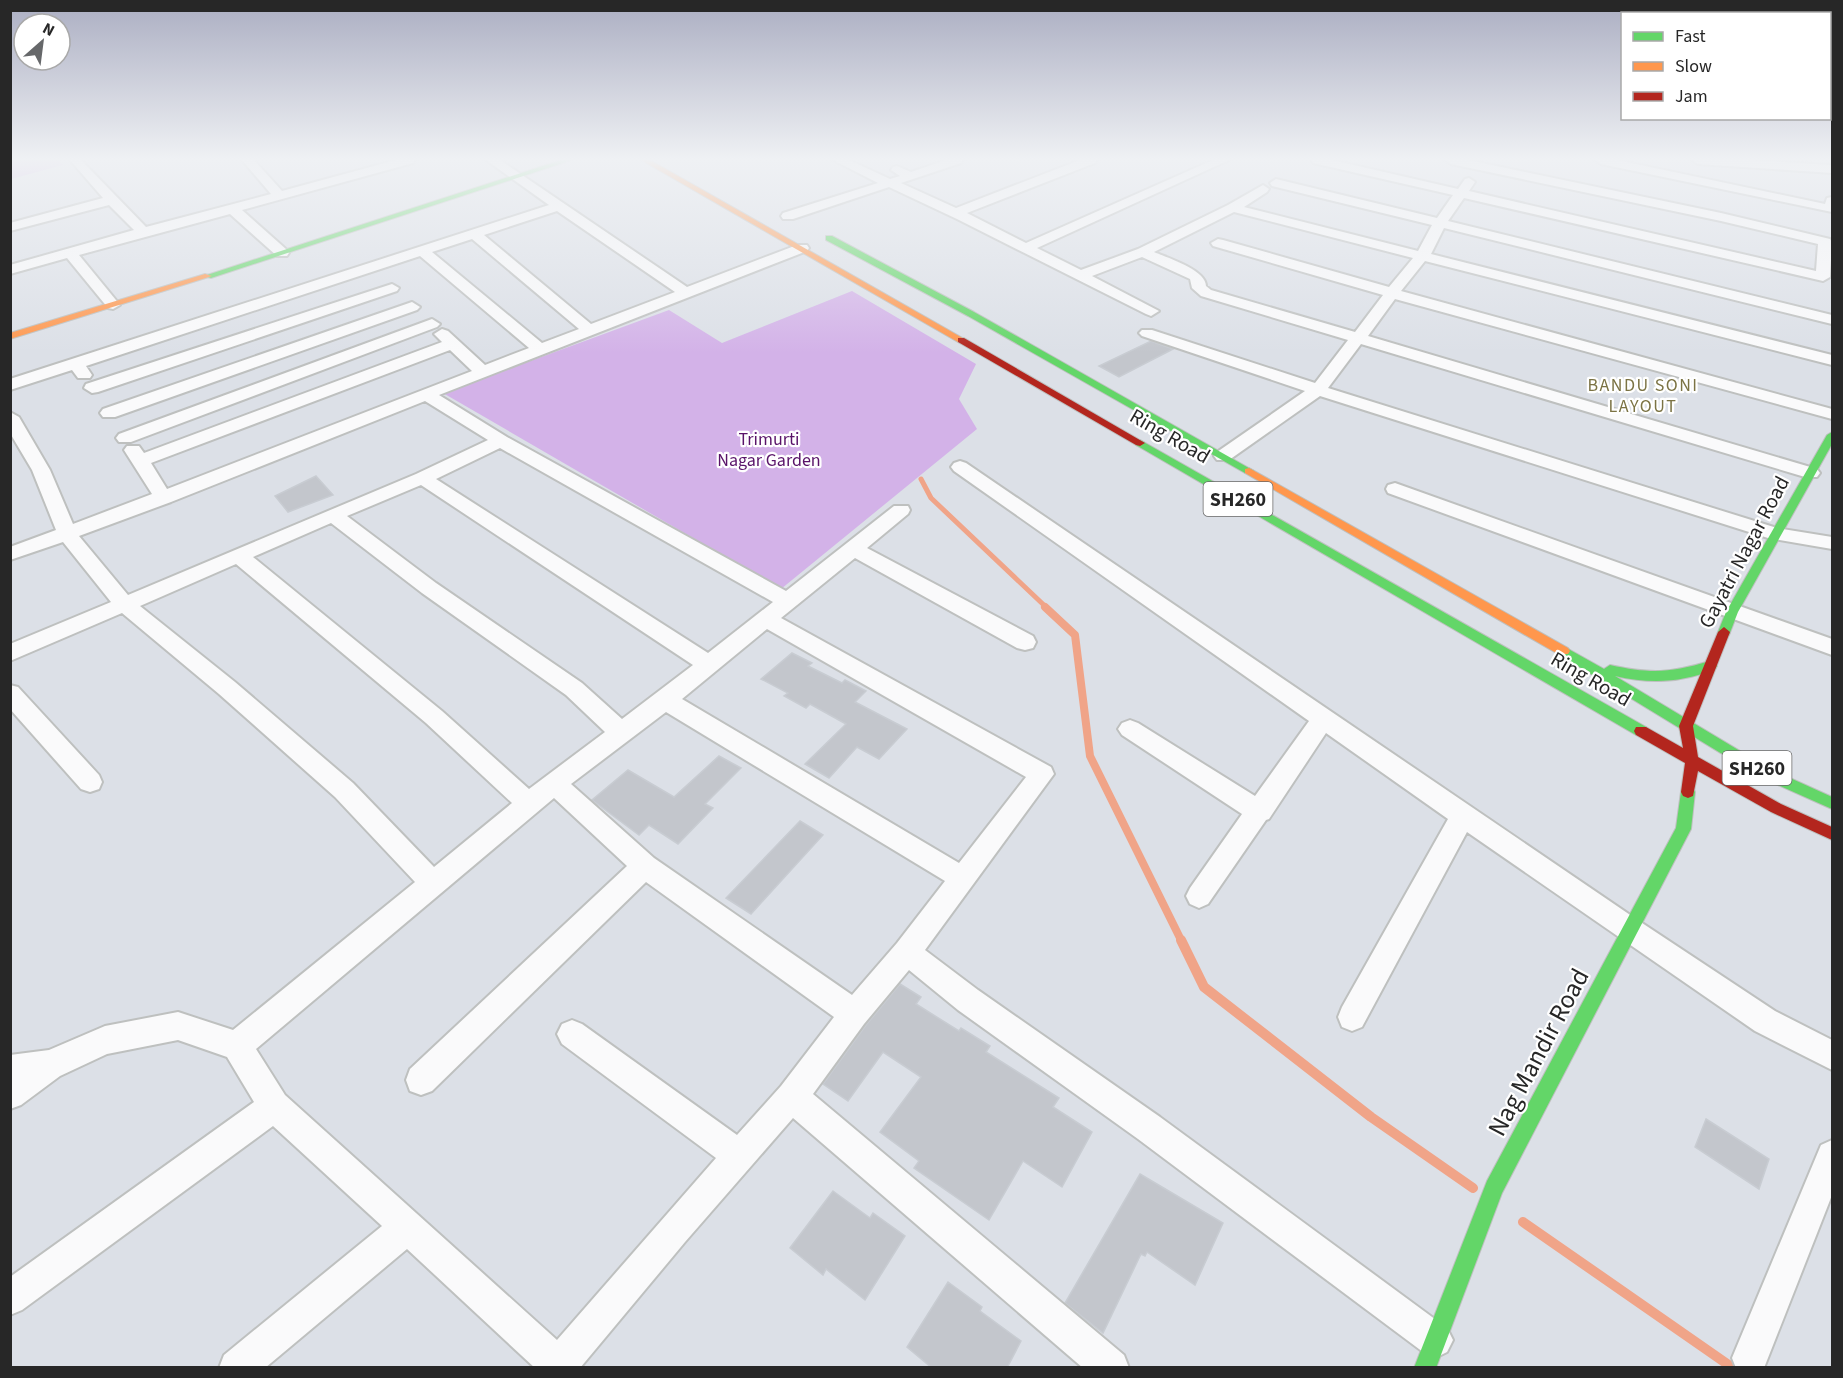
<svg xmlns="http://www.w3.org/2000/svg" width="1843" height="1378" viewBox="0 0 1843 1378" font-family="'Source Sans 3',sans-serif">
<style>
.green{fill:#d3b2e8}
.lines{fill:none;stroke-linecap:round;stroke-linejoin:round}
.stream-far2{stroke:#f0a488;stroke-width:5}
.stream-far1{stroke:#f0a488;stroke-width:8}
.stream{stroke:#f0a488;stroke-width:10}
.building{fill:#c3c6cc;stroke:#c8ccd2;stroke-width:1.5}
.street-casing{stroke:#bec0bf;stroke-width:4}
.fast-casing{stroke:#bec0bf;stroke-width:2}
.slow-casing{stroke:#bec0bf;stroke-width:2}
.jam-casing{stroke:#bec0bf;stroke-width:2}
.street{fill:#fafafb;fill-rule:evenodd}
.fast{fill:#63d668;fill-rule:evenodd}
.slow{fill:#ff974d;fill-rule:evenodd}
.jam{fill:#b3261e;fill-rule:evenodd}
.labels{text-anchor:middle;stroke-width:4.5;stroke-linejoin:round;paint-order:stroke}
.far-neighbourhood-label{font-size:18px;letter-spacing:1.5px;fill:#7b7344;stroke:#fff}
.far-park-label{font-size:18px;fill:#591369;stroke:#fff}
.shield{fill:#fff;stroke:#686868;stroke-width:1.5}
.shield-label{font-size:20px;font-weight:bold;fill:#272727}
.street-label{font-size:21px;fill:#272727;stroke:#fff}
.near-street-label{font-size:26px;fill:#272727;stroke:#fff}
</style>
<rect width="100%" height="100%" fill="#dce0e7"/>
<path class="green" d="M11,160H59L63,165L11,179Z
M852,291L976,364L959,399L977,429L781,589L443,393L669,310L722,343Z"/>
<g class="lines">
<path class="stream-far2" d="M921,479L931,498L1047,608"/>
<path class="stream-far1" d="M1045,607L1075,635L1090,756L1182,942"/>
<path class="stream" d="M1181,940L1204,987L1371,1117L1473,1188
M1523,1222L1733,1368"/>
</g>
<path class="building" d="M1151,341L1173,349L1119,377L1099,366Z
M316,476L333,495L288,512L275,496Z
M792,653L812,663L808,666L842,683L845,680L866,691L855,702L907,729L879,759L857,747L829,778L805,764L846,724L810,704L806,708L784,696L788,693L761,679Z
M719,756L741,768L705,804L713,808L678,844L649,825L639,835L592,800L628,770L674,797Z
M800,821L823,835L751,914L726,898Z
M900,984L921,997L916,1004L959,1031L961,1028L990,1046L986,1052L1059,1098L1053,1107L1092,1132L1062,1187L1023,1161L989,1220L914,1168L919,1161L880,1132L921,1077L883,1052L848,1101L823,1084L866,1025Z
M1706,1119L1769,1159L1759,1189L1695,1147Z
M1140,1174L1223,1223L1195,1285L1147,1252L1145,1256L1141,1254L1103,1333L1065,1303Z
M833,1191L870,1218L873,1213L905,1236L865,1300L826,1269L823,1275L790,1248Z
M948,1282L982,1307L980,1311L1021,1341L1007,1368H932L907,1347Z"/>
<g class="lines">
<g class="street-casing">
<path id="street" d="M70,160H81L146,227L271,194L242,160H254L282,191L396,160H415L413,163L242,210L287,250L289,253L287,256H277L230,214L79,255L120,305L113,309L108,308L67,258L10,274V265L134,230L109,205L10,231V223L103,198Z
M486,160H500L687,287L797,245H807L809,248L807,251L439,395L507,437L786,591L894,506H908L910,510L908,514L867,548L1033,636L1036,642L1033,648L1025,650L1017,648L855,558L781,618L1051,767L1054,774L925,950L978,990L1160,1117L1447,1328L1453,1340L1447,1352L1435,1358L1423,1352L1138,1139L958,1010L909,970L864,1024L813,1094L1124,1355L1129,1368H1083L793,1118L685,1242L580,1368H535L407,1249L265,1368H219L224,1355L382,1226L273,1126L22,1310L10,1315V1277L254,1102L227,1057L178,1040L107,1054L60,1076L21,1105L10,1109V1055L49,1050L105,1026L178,1012L233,1030L415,882L335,797L219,694L122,613L10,661V644L111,602L63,542L10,560V547L56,530L32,470L10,433V412L19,417L50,470L73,524L152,494L124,450L127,446H139L144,453L442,342L434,334L442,329L448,331L485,365L529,348L420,256L86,366L92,375L90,378H78L72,370L10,390V379L549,205ZM557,211L675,292L591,324L484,235ZM472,239L579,329L542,343L432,252ZM450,350L472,371L167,489L151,463ZM425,401L488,440L416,474L128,595L79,536L171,502ZM500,448L773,602L708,653L436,479ZM421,485L693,665L622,719L582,683L436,583L347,516ZM331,523L422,593L566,695L605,732L529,789L442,711L253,557ZM236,564L426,723L512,803L434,867L353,783L235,682L140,606ZM767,629L1026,777L959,863L682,699ZM666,712L945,881L897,943L852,995L654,858L571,784ZM554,798L627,866L410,1069L406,1080L410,1091L421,1095L432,1091L646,882L834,1017L781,1086L737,1135L582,1024L572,1020L562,1024L557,1034L562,1044L716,1158L557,1340L285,1095L256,1049Z
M833,160H849L890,179L900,176L891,170L893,167L897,166L911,172L946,160H963L961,163L901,183L956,208L1080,160H1097L1095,163L967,213L1026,243L1213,160H1229L1037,248L1081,270L1138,249L1228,205L1263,185L1269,189L1267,192L1244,207L1418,251L1432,225L1272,186L1270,183L1276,179L1437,218L1453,195L1313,163L1311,160H1332L1458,189L1465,179L1469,178L1475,182L1469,191L1816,271L1818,244L1721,221L1451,164L1445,160H1468L1721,213L1830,239L1832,242L1830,277L1823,281L1464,198L1448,221L1832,315V324L1444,228L1431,254L1832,355V365L1425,261L1401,291L1832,409V419L1395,299L1368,336L1817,469L1820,473L1817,477H1805L1361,344L1328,388L1777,528L1832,537V549L1768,538L1320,396L1229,460H1217L1214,456L1217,452L1305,391L1142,336L1139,333L1142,330H1152L1315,383L1348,340L1201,296L1192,288L1190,279L1142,257L1092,276L1159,311L1151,316L1146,314L957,219L889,187L793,219H783L781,216L783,213L878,183ZM1234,212L1413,258L1389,287L1223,240L1218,239L1211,243L1213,246L1383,295L1355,332L1211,290L1206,286C1206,270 1168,258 1154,252Z
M1595,160H1617L1825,204L1827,198L1832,197V212L1601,164Z
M1692,160H1750L1832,165V173L1698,164Z
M392,284L399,288L397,291L98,392L92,393L84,388L86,384Z
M412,302L420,307L417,310L115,417H103L100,413L103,409Z
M432,319L440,324L437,327L131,442H119L116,438L119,434Z
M960,461L966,463L1639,921L1775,1011L1832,1040V1070L1755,1031L1467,832L1362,1027L1352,1031L1342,1027L1338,1017L1342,1007L1448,819L1326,733L1269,819L1266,820L1208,904L1199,908L1190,904L1186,896L1190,888L1242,814L1122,735L1118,729L1122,723L1130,720L1138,723L1255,796L1309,721L954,471L951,467L954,463Z
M1395,483L1832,639V655L1388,493L1386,489L1388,485Z
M10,685L18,687L99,775L102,782L99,789L90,792L81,789L10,709Z
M1832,1140V1195L1764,1368H1736L1732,1358L1821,1145Z"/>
</g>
<g class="fast-casing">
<path id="fast" d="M561,160H572L211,278L204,276Z
M826,236H832L974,312L1254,471L1253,473H1245L968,316L826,240Z
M1832,432V444L1738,612L1729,635L1724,637L1719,635L1718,632L1726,612L1827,435Z
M1140,440L1646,727L1648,731L1646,735H1636L1136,445V441Z
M1563,646L1604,669L1610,665C1651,674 1670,673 1710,661L1715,663L1717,666L1715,669C1681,683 1650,684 1615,676L1770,769L1832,797V809L1760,777L1558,654L1556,651L1558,648Z
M1688,786L1693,788L1695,792L1691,829L1502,1193L1436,1368H1414L1487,1181L1676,828L1681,792L1683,788Z"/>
</g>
<g class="slow-casing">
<path id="slow" d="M641,160H650L966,340L958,342Z
M205,274L212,276L10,339V333Z
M1249,468L1568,648L1570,651L1568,654H1558L1245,473V469Z"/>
</g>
<g class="jam-casing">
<path id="jam" d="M958,338H964L1145,443L1140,446L1136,445L958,342Z
M1724,627L1730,632L1693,726L1698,757L1781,804L1832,827V840L1771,812L1698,771L1693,796L1688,798L1683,796L1681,792L1685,763L1636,735L1634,731L1636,727H1646L1683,748L1679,726L1718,632Z"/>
</g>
<use href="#street" class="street"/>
<use href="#fast" class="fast"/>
<use href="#slow" class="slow"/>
<use href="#jam" class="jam"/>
</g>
<linearGradient id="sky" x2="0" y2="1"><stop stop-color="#abaec2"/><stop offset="0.45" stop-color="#eff1f4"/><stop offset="1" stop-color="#eff1f4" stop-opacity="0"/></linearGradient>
<rect width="1843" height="353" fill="url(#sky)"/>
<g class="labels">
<g class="far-neighbourhood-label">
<text x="1643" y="391">BANDU SONI<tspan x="1643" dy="21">LAYOUT</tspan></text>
</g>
<g class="far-park-label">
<text x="769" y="445">Trimurti<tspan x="769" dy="21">Nagar Garden</tspan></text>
</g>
<g class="shield">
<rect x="1203.5" y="482" width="69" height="34" rx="4.5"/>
<rect x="1722.5" y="751" width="69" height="34" rx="4.5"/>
</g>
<g class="shield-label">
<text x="1238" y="506">SH260</text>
<text x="1757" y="775">SH260</text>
</g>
<g class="street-label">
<text transform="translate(1170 436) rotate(30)" y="7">Ring Road</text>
<text transform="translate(1744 552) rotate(-62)" y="7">Gayatri Nagar Road</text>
<text transform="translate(1591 679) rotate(30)" y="7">Ring Road</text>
</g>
<g class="near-street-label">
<text transform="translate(1538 1052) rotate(-62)" y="9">Nag Mandir Road</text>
</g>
</g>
<rect width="1843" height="1378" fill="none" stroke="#272727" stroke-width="24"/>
<rect x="1621" y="12" width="210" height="108" fill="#ffffff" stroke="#a9a9a9" stroke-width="1.5"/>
<rect x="1633" y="32" width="30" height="9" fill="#63d668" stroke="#a9a9a9" stroke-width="1.5"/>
<text x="1675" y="42" font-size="18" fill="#272727">Fast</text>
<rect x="1633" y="62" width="30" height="9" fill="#ff974d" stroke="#a9a9a9" stroke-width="1.5"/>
<text x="1675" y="72" font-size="18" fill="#272727">Slow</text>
<rect x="1633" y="92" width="30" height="9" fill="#b3261e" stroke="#a9a9a9" stroke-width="1.5"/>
<text x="1675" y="102" font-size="18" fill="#272727">Jam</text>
<g transform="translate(42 42) rotate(28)"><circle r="28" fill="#ffffff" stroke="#a9a9a9" stroke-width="1.5"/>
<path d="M0-4.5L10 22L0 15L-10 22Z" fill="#66686a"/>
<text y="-9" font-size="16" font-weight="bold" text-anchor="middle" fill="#272727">N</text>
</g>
</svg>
